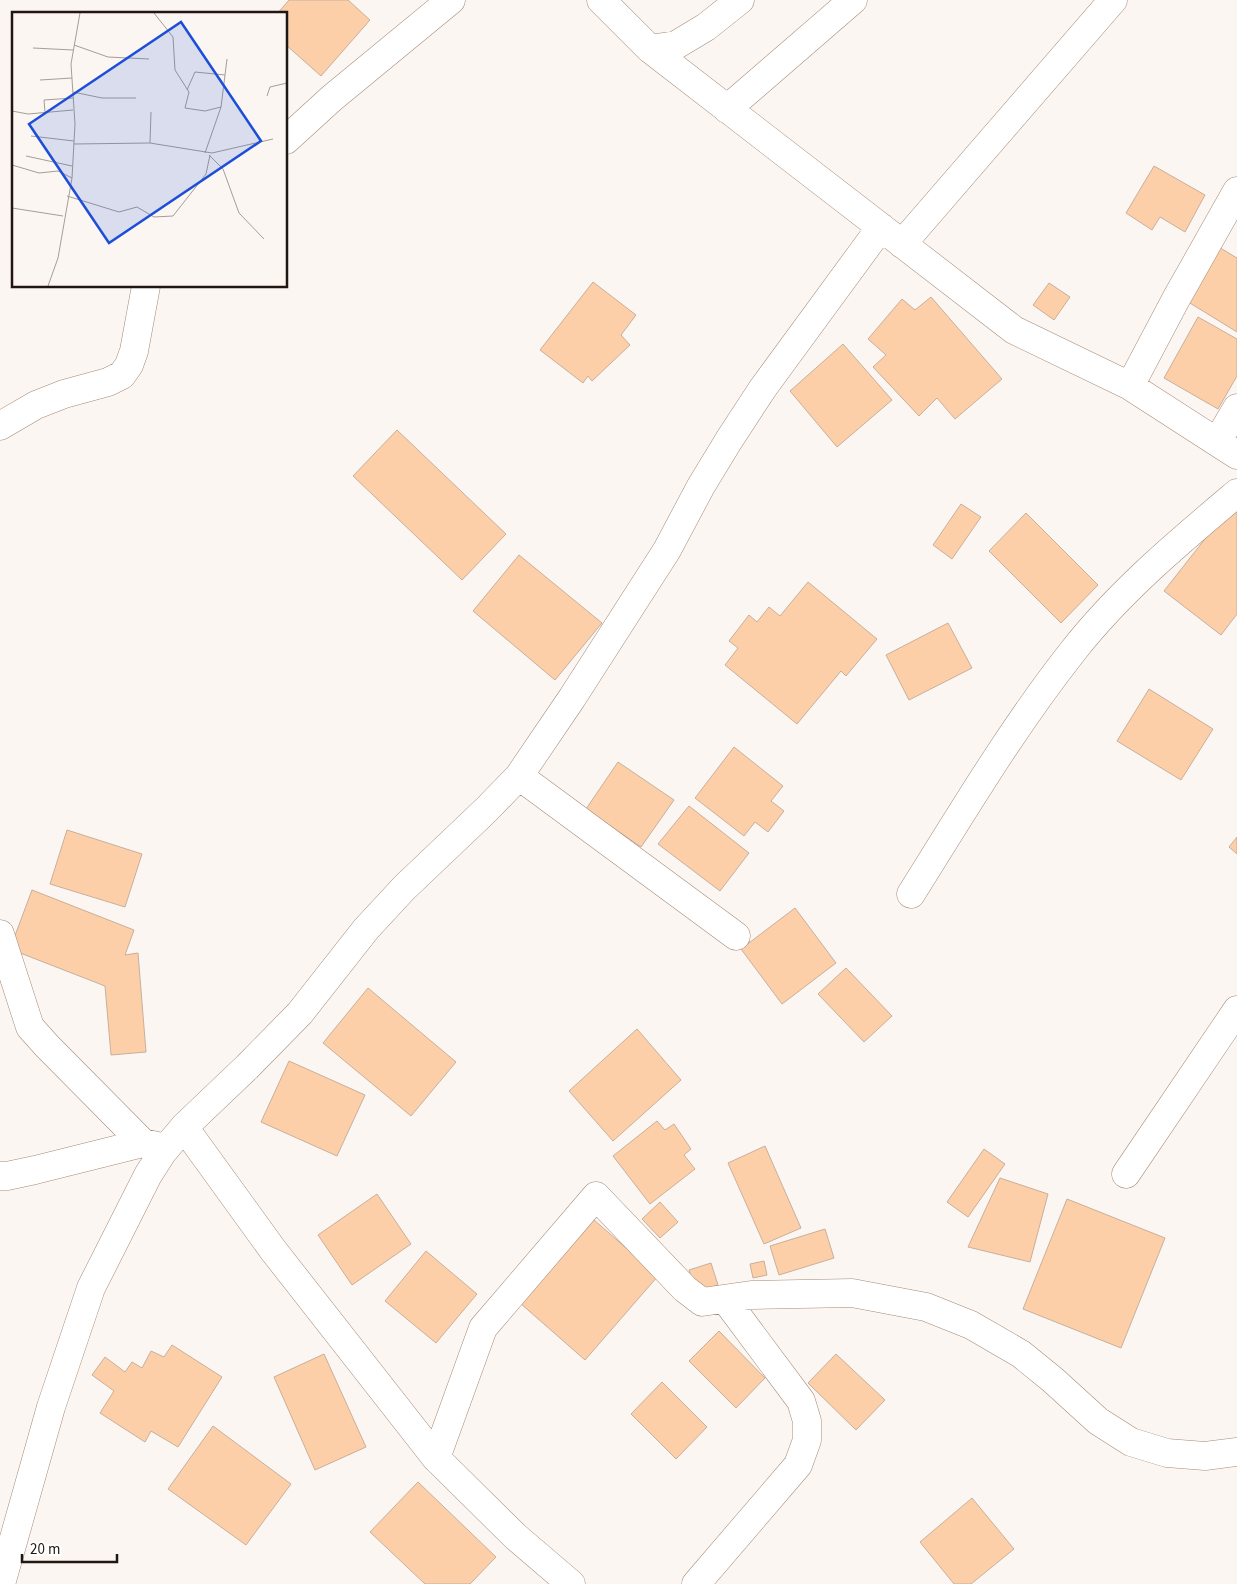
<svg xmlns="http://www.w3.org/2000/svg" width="1237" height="1584" viewBox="0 0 1237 1584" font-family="'Source Sans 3',sans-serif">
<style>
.building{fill:#fdcfa8;stroke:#c8af9b}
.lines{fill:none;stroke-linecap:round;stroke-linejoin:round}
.minor-casing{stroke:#a58b7a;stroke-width:29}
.minor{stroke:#fff;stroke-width:28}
.inset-road{fill:none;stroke:#a49d98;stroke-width:1}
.view{fill:#1d4ed8;fill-opacity:0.15;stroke:#1d4ed8;stroke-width:2.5}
.inset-edge{fill:none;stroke:#201710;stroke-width:2.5}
</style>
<rect width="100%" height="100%" fill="#fcf6f2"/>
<path class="building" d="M289,0H348L370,20L321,76L286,45V14H277Z
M1154,166L1205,195L1185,232L1160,217L1152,230L1126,213Z
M1217,246L1237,258V332L1185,300Z
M593,282L636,315L621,335L630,345L592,381L588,376L583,383L540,350Z
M1049,283L1070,297L1054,320L1033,305Z
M931,297L1002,379L955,419L937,398L919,416L873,367L886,355L868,339L902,299L915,310Z
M1198,317L1237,339V376L1218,409L1164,378Z
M843,344L892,400L837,447L790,391Z
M397,430L506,534L462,580L353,476Z
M1234,502L1237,504V614L1221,635L1164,591Z
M961,504L981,517L952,559L933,545Z
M1026,513L1098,585L1061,623L989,551Z
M519,555L602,623L555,680L473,611Z
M808,582L877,639L846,676L841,671L797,724L725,665L738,648L729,641L749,615L757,622L769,607L780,616Z
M948,623L972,668L909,700L886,655Z
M1149,689L1213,729L1181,780L1117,741Z
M734,747L783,786L771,801L784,811L768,832L755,822L744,836L695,798Z
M618,762L674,800L641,847L586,809Z
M689,806L749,853L720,891L658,844Z
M67,830L142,854L125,907L50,884Z
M1237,837V854L1229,847Z
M32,890L134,930L125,955L138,953L146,1052L111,1055L105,986L10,949Z
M795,908L836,963L782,1004L741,949Z
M846,968L892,1016L864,1042L818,994Z
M368,988L456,1062L411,1116L323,1043Z
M637,1029L681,1080L613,1141L569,1091Z
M289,1061L365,1095L337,1156L261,1122Z
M657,1121L665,1130L674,1124L691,1149L684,1155L695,1169L650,1204L613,1156Z
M765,1146L801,1228L764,1244L728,1163Z
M984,1149L1005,1164L968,1217L947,1202Z
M1000,1178L1048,1194L1030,1262L968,1247Z
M377,1194L411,1244L352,1285L318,1235Z
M1067,1199L1165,1238L1121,1348L1023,1309Z
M660,1202L678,1222L660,1238L642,1219Z
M593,1219L658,1276L585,1360L520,1303Z
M825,1229L834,1258L779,1275L770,1246Z
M426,1251L477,1294L436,1343L385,1301Z
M764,1261L767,1275L753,1278L750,1264Z
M711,1263L718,1285L696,1292L689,1270Z
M719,1331L765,1378L736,1408L689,1361Z
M172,1345L222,1377L178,1447L151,1431L145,1442L100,1413L114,1391L92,1375L105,1357L125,1372L132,1362L142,1368L151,1351L164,1357Z
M324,1354L366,1447L315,1470L274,1377Z
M836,1354L885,1400L856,1430L808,1383Z
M662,1382L707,1427L676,1459L631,1414Z
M213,1426L291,1484L246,1545L168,1489Z
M418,1482L496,1557L470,1584H425L370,1532Z
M972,1498L1014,1549L971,1584H954L920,1542Z"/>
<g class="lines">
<g class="minor-casing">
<path id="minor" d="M601,0L650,49L1014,330L1130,386L1237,455
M650,49L676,45L706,27L740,0
M727,109L853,0
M286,140L332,98L451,0
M902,244L1113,0
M1130,386L1176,299L1237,191
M0,426L36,405L64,394L108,382L122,375L129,365L134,351L146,286
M1217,442L1237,408
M519,776L736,936
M911,894C963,811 1013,727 1073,651C1120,591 1179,542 1237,493
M0,934L30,1027L47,1046L143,1143
M184,1127L273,1250L436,1458L516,1537L571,1584
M1126,1174L1237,1010
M0,1176H7L35,1170L143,1143L157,1146
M436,1458L483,1328L596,1196L685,1289L702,1302L751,1295L852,1293L926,1307L971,1325L1021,1354L1053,1380L1098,1421L1131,1442L1167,1453L1205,1456L1237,1452
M1,1584L51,1407L91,1288L148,1175L162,1153L184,1127L247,1067L300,1013L366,929L404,888L486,810L519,776L572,698L667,550L701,486L729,440L763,388L881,227
M696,1584L798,1465L807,1440V1421L801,1401L725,1299"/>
</g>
<use href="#minor" class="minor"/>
</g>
<g transform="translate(12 12)">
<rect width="275" height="275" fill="#fcf6f2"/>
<path class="inset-road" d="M142,1L161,25L163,58L177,80L173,96L193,99L209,95M62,33L96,45L137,47M21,36L61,38M28,68L60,66M175,78L183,60L213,63M61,80L90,86H124M255,84L258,75L275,71M0,99L16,102L61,98M33,100L32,88L61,86M19,124L62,129M138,131L139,100M62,132L138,131L200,141L261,127M193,141L209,95L215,47M197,143L211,157L227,201L252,227M14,144L60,154M0,153L27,161L46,159L60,166M55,184L107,200L125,195L142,205L161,204L194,162L198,143M0,196L51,204M36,274L46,246L60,166L63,112L59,52L68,1"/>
<path class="view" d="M169,10L249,129L97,231L17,112Z"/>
<rect width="275" height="275" class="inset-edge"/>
</g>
<path d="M22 1554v8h95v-8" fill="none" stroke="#201710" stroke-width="2.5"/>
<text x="30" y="1554" font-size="15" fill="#201710" stroke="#ffffff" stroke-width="4" paint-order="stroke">20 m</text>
</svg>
